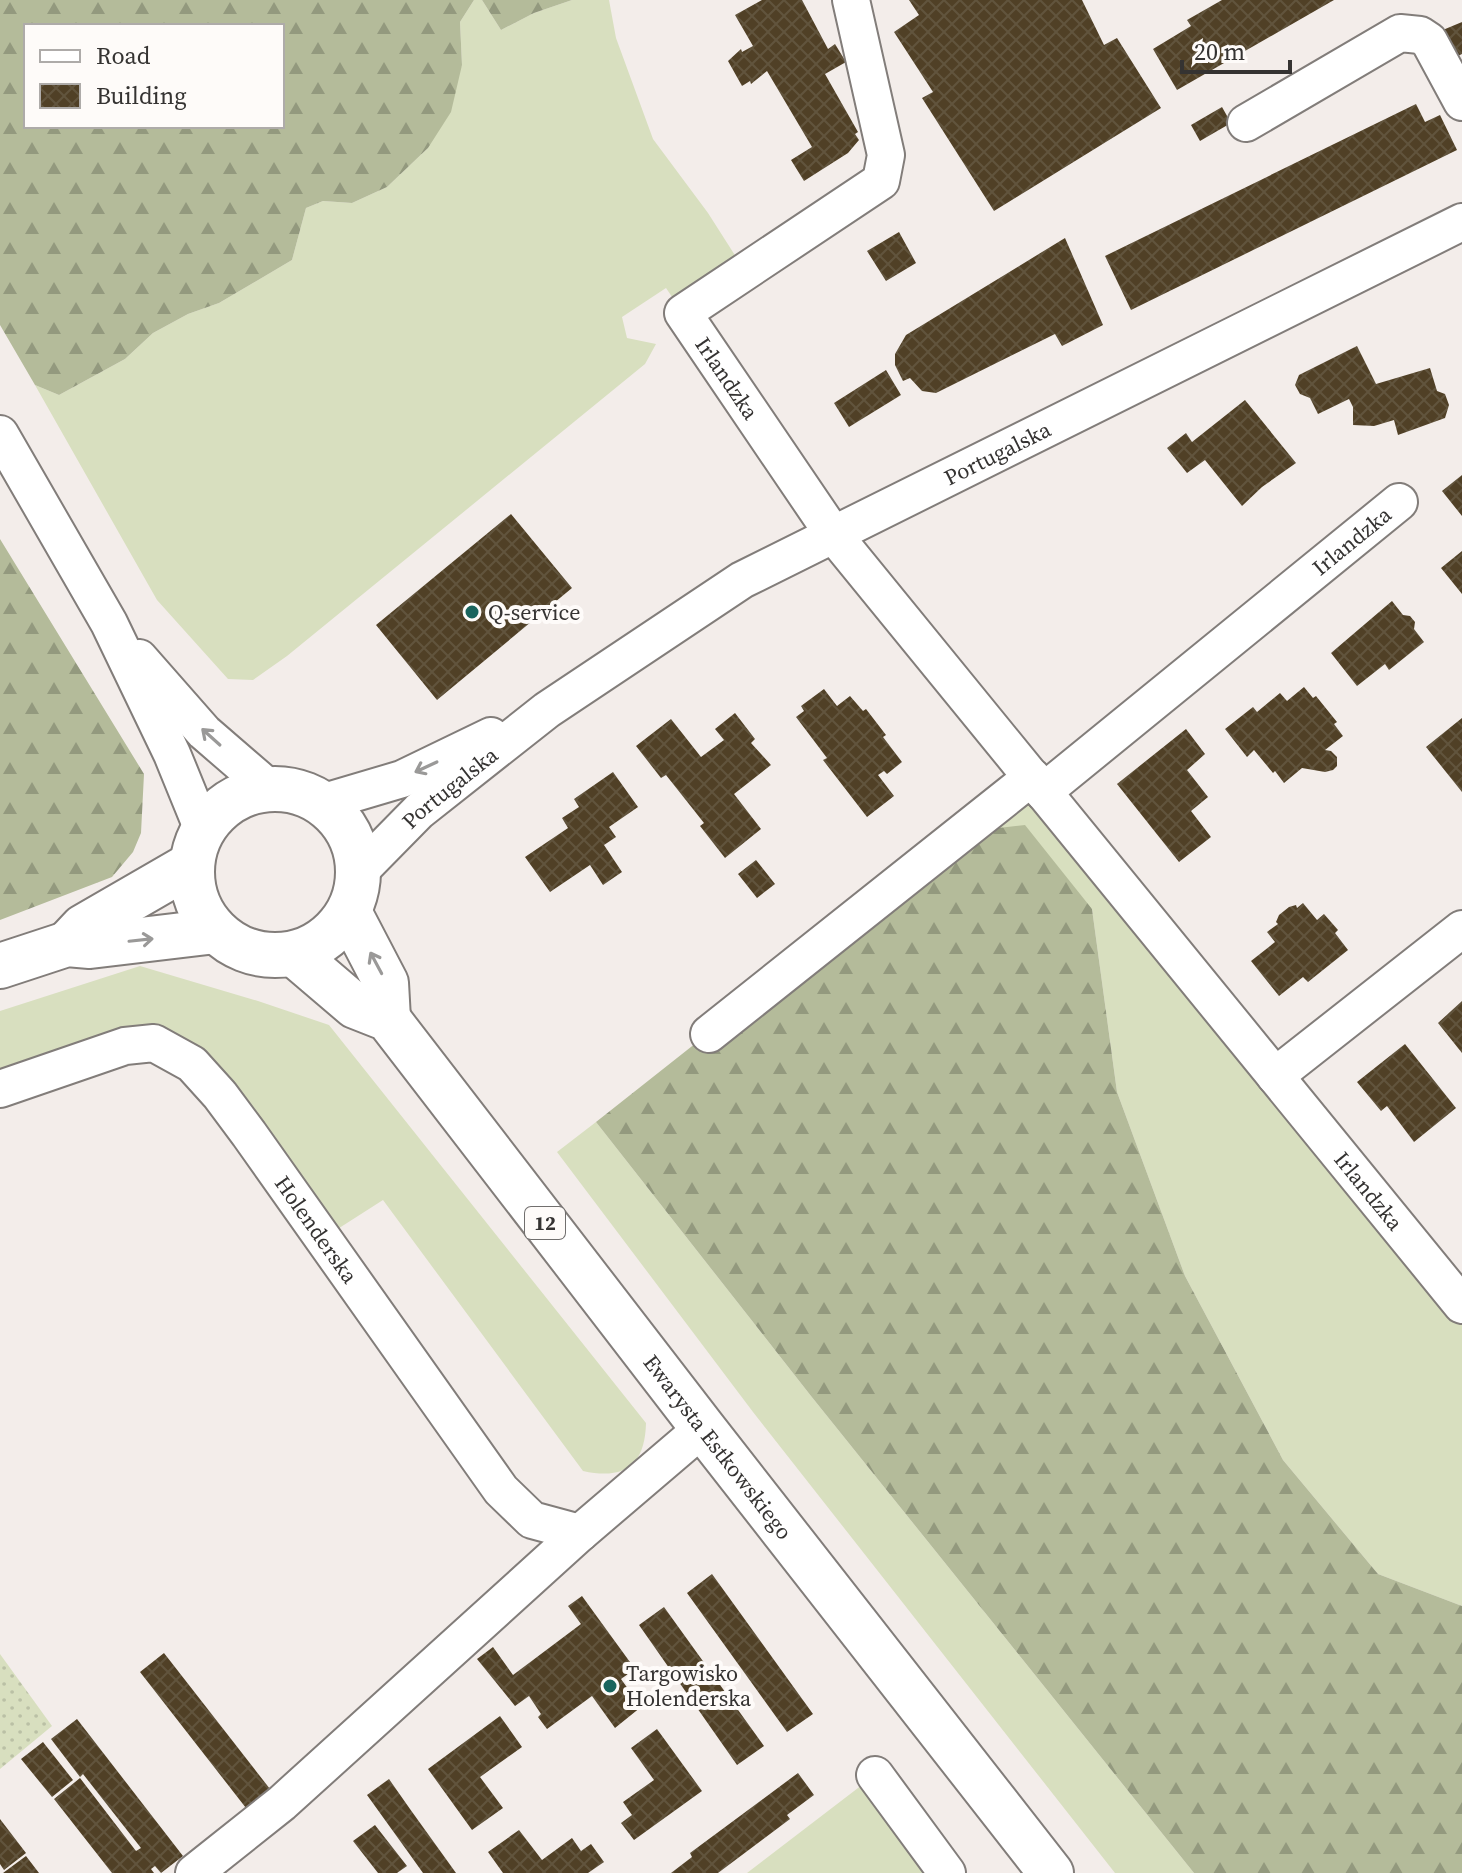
<svg xmlns="http://www.w3.org/2000/svg" width="1462" height="1873" viewBox="0 0 1462 1873" font-family="'Source Serif 4',serif">
<style>
.grass{fill:#d8dfbf}
.forest{fill:url(#forest-firs);fill-rule:evenodd}
.park{fill:url(#park-dots)}
.building{fill:url(#building-cross-hatch)}
.lines{fill:none;stroke-linecap:round;stroke-linejoin:round}
.minor-casing{stroke:#827d7a;stroke-width:40}
.major-casing{stroke:#827d7a;stroke-width:48}
.minor{stroke:#fff;stroke-width:36}
.major{stroke:#fff;stroke-width:44}
.oneway{stroke:#9a9998}
.poi-dot{fill:#19645d;stroke:#fefbf9;stroke-width:3}
.labels{text-anchor:middle;stroke-width:8;stroke-linejoin:round;paint-order:stroke}
.shield{fill:#fefbf9;stroke:#716f6e;stroke-width:2}
.shield-label{font-size:20px;font-weight:bold;fill:#353332}
.street-label{font-size:22px;fill:#353332;stroke:#fefbf9}
.poi-label{font-size:22px;fill:#353332;stroke:#fefbf9;text-anchor:start}
</style>
<defs>
<pattern id="forest-firs" width="22" height="20" patternUnits="userSpaceOnUse" patternTransform="scale(2)"><rect width="22" height="20" fill="#b4bb9a"/><path d="M5 1l3.5 6h-7zM16 11l3.5 6h-7z" fill="#93997e"/></pattern>
<pattern id="park-dots" width="8" height="8" patternUnits="userSpaceOnUse" patternTransform="scale(2)"><rect width="8" height="8" fill="#d8dfbf"/><path d="M2 2h.1M6 6h.1" fill="none" stroke="#bac0a5" stroke-width="1.8" stroke-linecap="round"/></pattern>
<pattern id="building-cross-hatch" width="8" height="8" patternUnits="userSpaceOnUse" patternTransform="scale(2)"><rect width="8" height="8" fill="#504026"/><path d="M0 0l8 8M0 8l8-8" fill="none" stroke="#61543d"/></pattern>
</defs>
<rect width="100%" height="100%" fill="#f3edea"/>
<path class="grass" d="M474,0H482L501,30L534,13L572,0H609L616,38L653,139L708,213L745,271L683,313L666,288L622,317L627,338L656,344L645,364L287,656L253,680L228,679L157,600L35,385L59,395L125,359L153,333L188,314L219,303L292,260L306,208L323,201L352,203L387,187L428,148L462,65L460,22Z
M1032,777L1462,1305V1606L1378,1574L1283,1460L1185,1276L1117,1092L1092,909L963,832Z
M140,966L258,1001L329,1025L646,1423C645,1466 624,1480 583,1471L383,1200L322,1239L154,1043L0,1089V1011Z
M596,1122L811,1396L1194,1873H1115L753,1412L557,1152Z
M875,1775L947,1873H747Z"/>
<path class="forest" d="M0,0H474L460,22L462,65L451,112L428,148L387,187L352,203L323,201L306,208L292,260L219,303L188,314L153,333L125,359L59,395L35,385L0,325ZM26,26H282V126H26Z
M482,0H572L534,13L501,30Z
M0,539L144,774L141,833L133,852L112,877L0,920Z
M1025,825L1092,909L1117,1092L1185,1276L1283,1460L1378,1574L1462,1606V1873H1194L811,1396L596,1122L963,832Z"/>
<path class="park" d="M0,1654L52,1726L0,1769Z"/>
<path class="building" d="M762,0H802L828,49L835,44L846,62L825,74L858,132L855,134L859,140L848,153L804,181L791,160L812,147L767,71L751,84L750,81L742,86L728,61L741,49L742,52L753,46L735,15Z
M909,0H1082L1104,45L1117,38L1161,108L994,211L922,98L933,92L894,32L919,15Z
M1222,0H1334L1177,90L1153,49L1191,26L1187,20Z
M1462,22V54L1451,59L1438,32Z
M1416,104L1425,122L1440,115L1457,150L1131,310L1105,256Z
M1222,107L1231,123L1200,141L1191,125Z
M899,232L916,263L886,281L867,251Z
M1065,238L1103,325L1062,346L1055,334L936,393L922,391L910,378L903,381L895,365V354L906,335Z
M1357,346L1376,384L1430,368L1437,391L1445,394L1449,405L1445,418L1398,435L1394,420L1374,426L1353,425V407L1349,399L1318,414L1310,398L1300,394L1295,385L1299,375Z
M886,370L901,395L849,427L834,403Z
M1245,400L1296,463L1262,487L1242,506L1205,460L1187,473L1167,448L1186,433L1192,442Z
M1462,475V516L1442,491Z
M511,514L572,588L437,700L376,625Z
M1462,551V594L1441,568Z
M1392,601L1403,615L1410,616L1415,622L1414,629L1424,642L1389,670L1385,664L1357,686L1331,653Z
M1304,687L1313,698L1316,696L1337,722L1334,724L1343,736L1325,750L1331,751L1337,757V766L1333,770L1325,772L1302,768L1284,783L1275,771L1273,773L1254,750L1247,757L1225,729L1253,707L1257,712L1280,693L1287,701Z
M824,689L837,706L850,696L863,711L866,709L886,735L883,737L902,762L887,774L884,771L878,775L894,796L867,817L823,760L827,758L796,717L804,711L801,706Z
M735,713L755,739L751,743L771,765L734,794L761,829L725,858L700,826L704,823L666,775L661,778L636,746L671,719L701,757L724,740L715,729Z
M1462,718V792L1426,747Z
M1186,729L1205,754L1187,770L1208,797L1191,811L1211,837L1179,862L1117,784Z
M613,772L638,807L609,827L616,837L604,845L622,872L603,885L590,865L550,892L525,857L568,828L562,818L579,807L574,799Z
M756,860L775,884L757,898L738,874Z
M1303,903L1317,920L1324,914L1338,930L1335,933L1348,950L1308,982L1303,977L1279,996L1251,961L1275,942L1267,932L1278,924L1276,922L1279,915L1289,907L1296,905L1297,908Z
M1462,1001V1053L1438,1023Z
M1405,1044L1456,1108L1414,1142L1387,1106L1381,1111L1357,1082Z
M712,1574L813,1714L787,1732L687,1593Z
M582,1596L635,1669L621,1679L641,1707L615,1728L592,1696L547,1729L538,1717L541,1714L529,1696L515,1706L477,1659L493,1647L513,1675L581,1624L568,1606Z
M664,1607L764,1746L737,1765L639,1625Z
M164,1653L270,1789L246,1808L140,1672Z
M500,1716L522,1747L480,1777L503,1808L472,1830L428,1769Z
M77,1719L183,1856L161,1873L155,1866L151,1869L154,1873H112L54,1799L80,1778L136,1851L141,1848L83,1774L80,1777L51,1739Z
M657,1729L702,1791L634,1840L621,1823L632,1815L623,1802L654,1780L631,1748Z
M43,1742L73,1780L52,1797L21,1759Z
M798,1773L814,1795L787,1815L790,1819L718,1873H671L692,1857L690,1853Z
M389,1779L410,1809L456,1873H423L408,1852L367,1795Z
M0,1819L26,1853L4,1870L0,1864Z
M375,1825L407,1866L397,1873H378L353,1841Z
M519,1830L542,1860L572,1838L581,1851L591,1844L604,1862L588,1873H503L488,1852Z
M26,1856L39,1873H3Z"/>
<g class="lines">
<g class="minor-casing">
<g id="minor">
<path id="s1" d="M851,0L886,155L881,181L683,313L833,534L1462,1305"/>
<path d="M1246,123L1400,33L1420,35L1429,41L1462,102"/>
<path d="M0,434L109,623L172,754L203,830"/>
<path d="M139,658L204,732L270,789"/>
<path id="s2" d="M1043,792L1399,502"/>
<path d="M321,803L402,779L491,736"/>
<path id="s3" d="M359,872L419,811L547,710L742,580L1462,222"/>
<path d="M709,1034L1032,777"/>
<path d="M1275,1076L1462,929"/>
<path id="s4" d="M0,1089L125,1046L154,1043L192,1064L220,1095L249,1134L501,1490L532,1520L580,1533"/>
<path d="M875,1775L947,1873"/>
<path d="M194,1873L282,1803L580,1533L703,1428"/>
</g>
</g>
<g class="major-casing">
<g id="major">
<circle cx="275" cy="872" r="83"/>
<path d="M349,912L386,983L388,1019"/>
<path d="M67,944L83,927L192,864"/>
<path id="s5" d="M294,954L355,1006L388,1019L703,1428L1051,1873"/>
<path d="M0,966L67,944L90,946L216,931"/>
</g>
</g>
<use href="#minor" class="minor"/>
<use href="#major" class="major"/>
</g>
<defs><path id="oneway-shaft" d="M-6 0H5M1.5-3L5.5 0L1.5 3" fill="none" stroke-width="1.6" stroke-linecap="round" stroke-linejoin="round" transform="scale(2)"/></defs>
<g class="oneway">
<use href="#oneway-shaft" transform="translate(211 737) rotate(-138)"/>
<use href="#oneway-shaft" transform="translate(426 767) rotate(155)"/>
<use href="#oneway-shaft" transform="translate(141 940) rotate(-6)"/>
<use href="#oneway-shaft" transform="translate(376 963) rotate(-118)"/>
</g>
<g class="poi-dot">
<circle cx="472" cy="612" r="8"/>
<circle cx="610" cy="1686" r="8"/>
</g>
<g class="labels">
<rect class="shield" x="525" y="1207" width="40" height="32" rx="6"/>
<g class="shield-label">
<text x="545" y="1230">12</text>
</g>
<g class="street-label">
<text dy="8" stroke="none"><textPath href="#s1" startOffset="502">Irlandzka</textPath></text>
<text dy="8" stroke="none"><textPath href="#s3" startOffset="768">Portugalska</textPath></text>
<text dy="8" stroke="none"><textPath href="#s2" startOffset="398">Irlandzka</textPath></text>
<text dy="8" stroke="none"><textPath href="#s3" startOffset="124">Portugalska</textPath></text>
<text dy="8" stroke="none"><textPath href="#s1" startOffset="1538">Irlandzka</textPath></text>
<text dy="8" stroke="none"><textPath href="#s4" startOffset="412">Holenderska</textPath></text>
<text dy="8" stroke="none"><textPath href="#s5" startOffset="656">Ewarysta Estkowskiego</textPath></text>
</g>
<g class="poi-label">
<text x="488" y="620">Q-service</text>
<text x="626" y="1681">Targowisko<tspan x="626" dy="25">Holenderska</tspan></text>
</g>
</g>
<rect x="24" y="24" width="260" height="104" fill="#fefbf9" stroke="#aeaba9" stroke-width="2"/>
<rect x="40" y="50" width="40" height="12" fill="#ffffff" stroke="#aeaba9" stroke-width="2"/>
<text x="96" y="64" font-size="24" fill="#353332">Road</text>
<rect x="40" y="84" width="40" height="24" fill="url(#building-cross-hatch)" stroke="#aeaba9" stroke-width="2"/>
<text x="96" y="104" font-size="24" fill="#353332">Building</text>
<path d="M1182 60v12h108v-12" fill="none" stroke="#353332" stroke-width="4"/>
<text x="1194" y="60" font-size="24" fill="#353332" stroke="#fefbf9" stroke-width="6" paint-order="stroke">20 m</text>
</svg>
